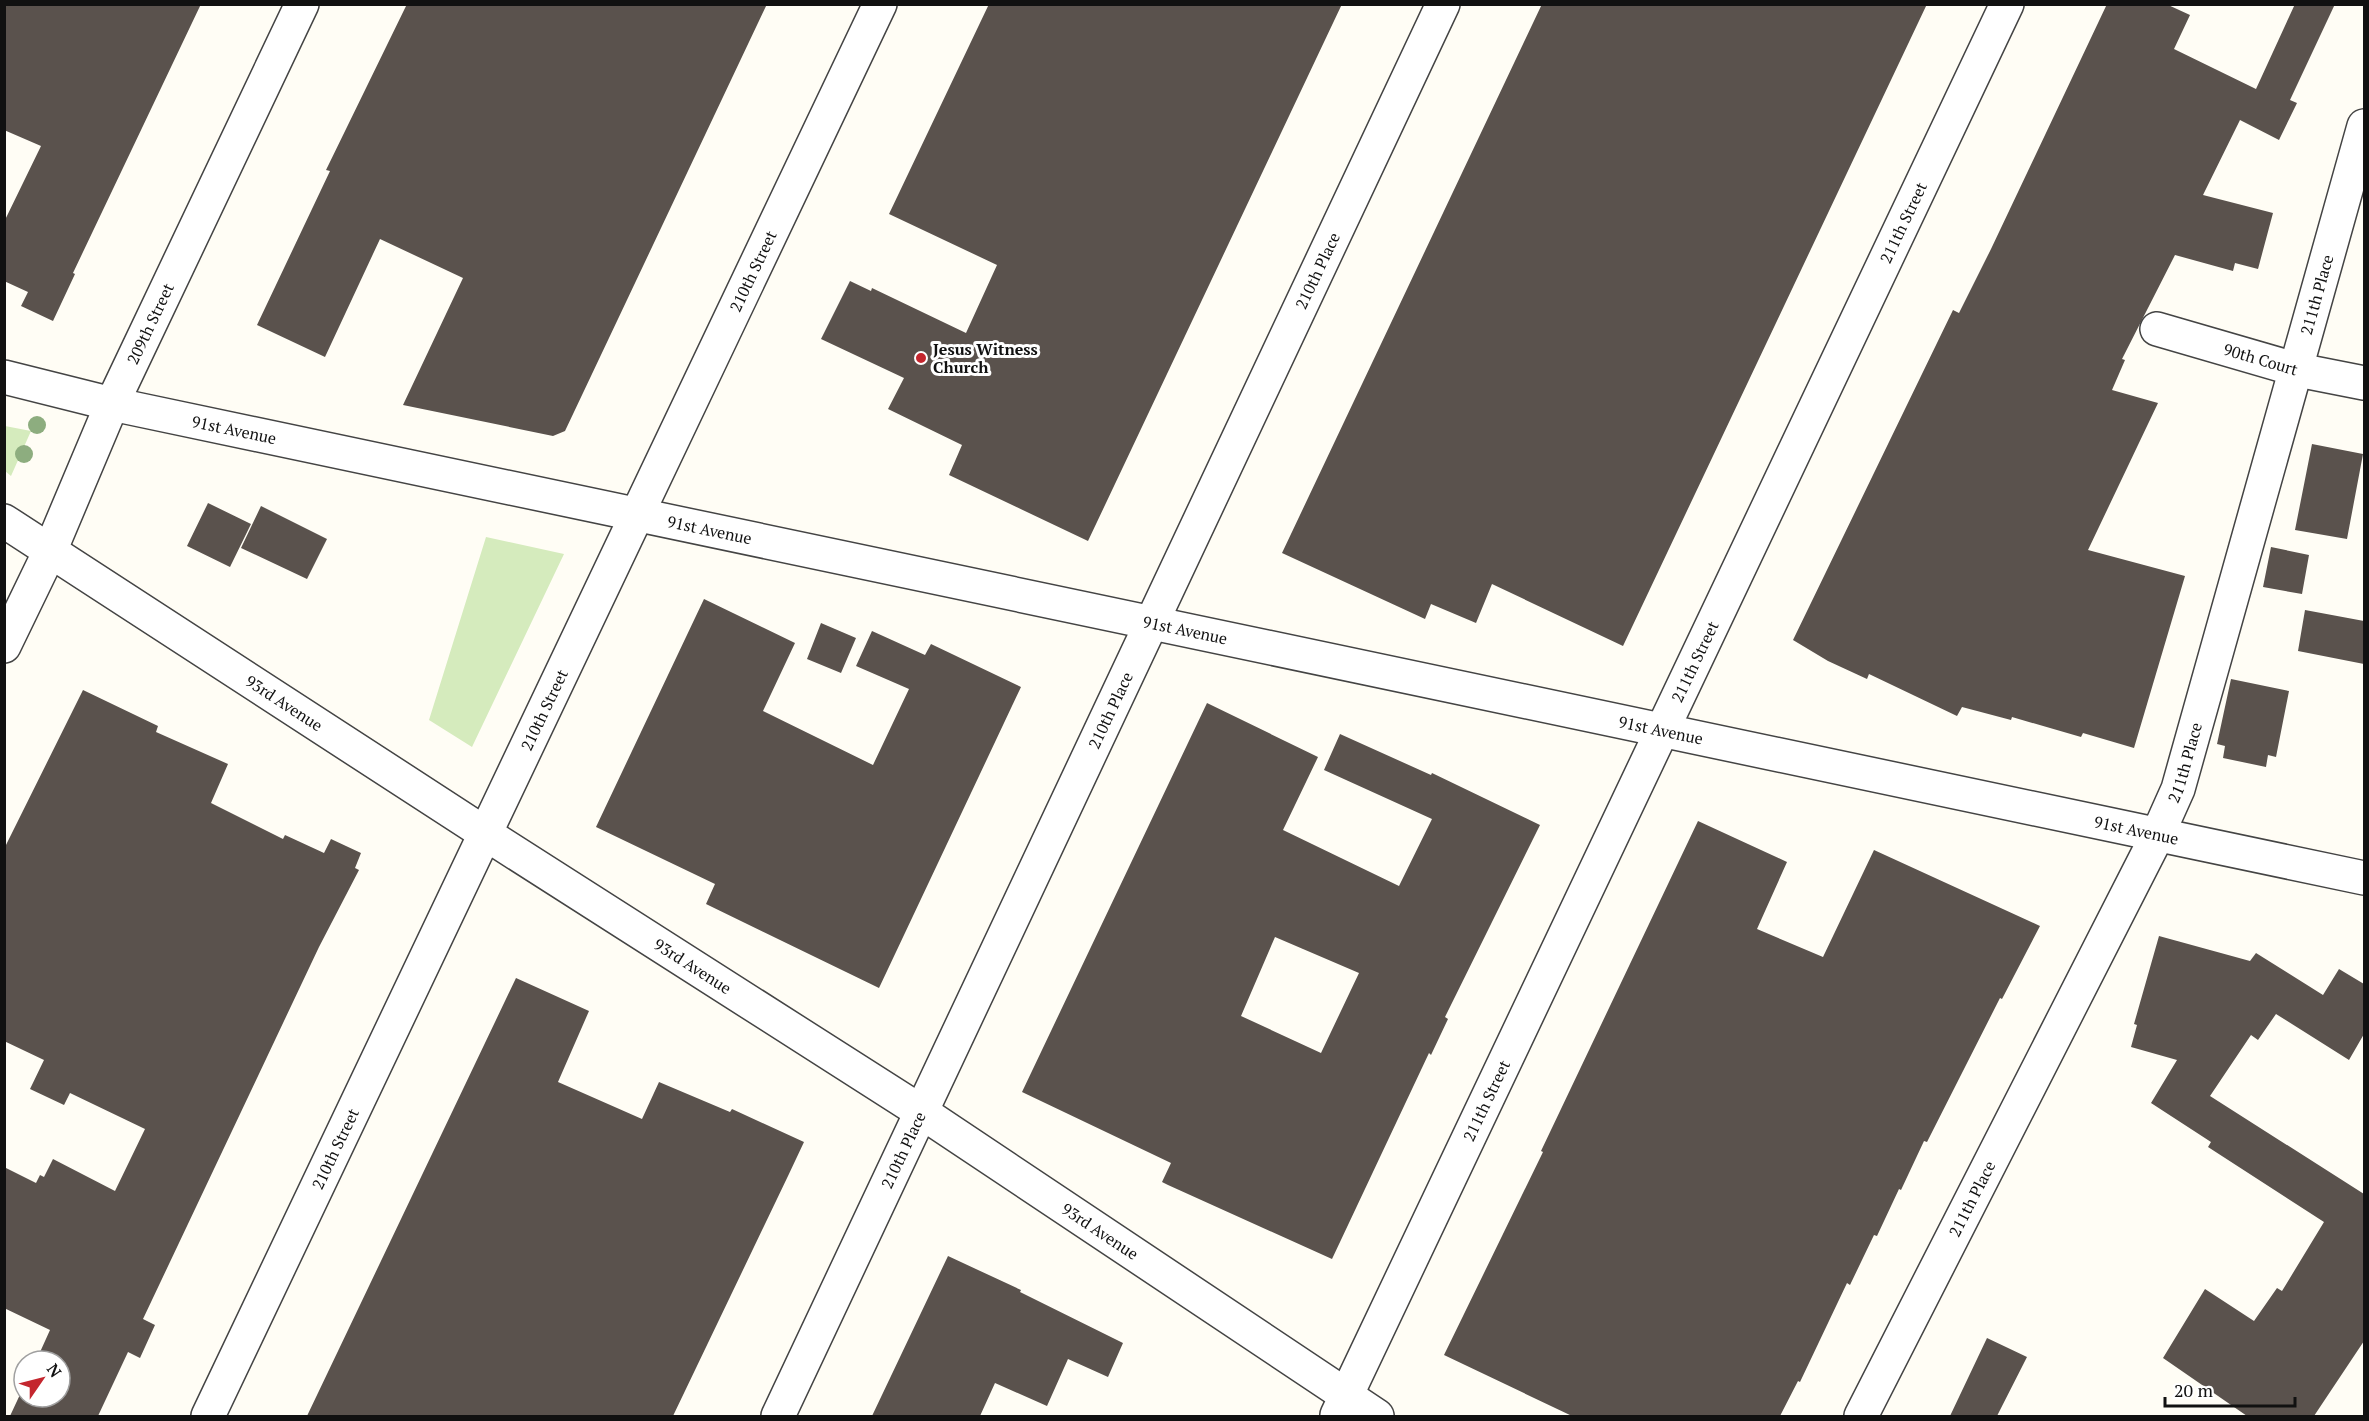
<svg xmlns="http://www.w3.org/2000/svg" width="2369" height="1421" viewBox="0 0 2369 1421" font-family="'PT Serif',serif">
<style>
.green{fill:#d5ebbd}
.building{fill:#5a524d;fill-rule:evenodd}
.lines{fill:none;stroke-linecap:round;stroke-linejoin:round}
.minor-casing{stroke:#444;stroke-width:36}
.minor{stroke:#fff;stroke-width:33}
.tree{fill:#8dad7f}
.poi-dot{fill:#c4262e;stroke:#fff;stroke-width:2}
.labels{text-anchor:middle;stroke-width:6;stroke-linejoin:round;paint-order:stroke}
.street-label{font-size:16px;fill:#111;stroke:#fff}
.poi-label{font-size:16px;font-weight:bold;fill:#111;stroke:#fff;text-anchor:start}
</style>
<rect width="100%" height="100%" fill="#fffdf5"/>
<path class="green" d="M5,426L31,431L11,476L5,471Z
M486,537L564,554L472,747L429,720Z"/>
<path class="building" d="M4,4H201L73,273L75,274L53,321L21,306L28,292L4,281V222L41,146L4,130Z
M407,4H767L565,431L553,436L403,405L463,278L380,239L325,357L257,325L330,171L326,170Z
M989,4H1342L1088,541L949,475L962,445L888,409L904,378L821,339L850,281L871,291L872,288L966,333L997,265L889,214Z
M1542,4H1927L1623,646L1492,584L1476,623L1431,604L1425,619L1282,553Z
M2107,4H2166L2190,15L2174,49L2256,89L2295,4H2335L2290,100L2297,103L2279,140L2240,120L2203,195L2273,213L2258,269L2235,263L2233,271L2175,255L2122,359L2125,360L2112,390L2158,403L2088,550L2185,576L2134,748L2083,733L2081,737L2012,717L2011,720L1962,707L1957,716L1869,674L1867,679L1828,661L1793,640L1953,310L1959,313L1991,249Z
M2312,444L2363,454L2347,539L2295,530Z
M208,503L251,524L230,567L187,546Z
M261,506L327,539L307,579L241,548Z
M2271,547L2309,555L2302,594L2263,587Z
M704,599L795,643L763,711L873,765L909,689L856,666L872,631L925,655L931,644L1021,687L879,988L706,904L715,884L596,827Z
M2305,610L2364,621V664L2298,651Z
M821,623L856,638L841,673L807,659Z
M2231,679L2289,691L2276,757L2268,755L2266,767L2223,758L2225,746L2217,744Z
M83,690L158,726L156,732L228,764L211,803L283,839L285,835L324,853L331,839L361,853L355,868L359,870L319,947L143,1319L155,1325L140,1358L128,1352L98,1416H10L24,1386V1397H60V1361H36L50,1330L4,1308V1167L36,1183L40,1175L44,1177L53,1159L115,1191L145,1129L70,1093L64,1105L30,1089L44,1060L4,1041V849Z
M1207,703L1318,757L1283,830L1399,886L1432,819L1324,770L1340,734L1431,775L1432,773L1540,825L1445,1017L1448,1019L1431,1055L1429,1053L1332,1259L1168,1185L1162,1182L1171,1163L1022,1092ZM1275,937L1359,973L1321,1053L1241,1016Z
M1698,821L1787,862L1757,929L1823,957L1874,850L2040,926L2002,999L2000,998L1927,1142L1924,1141L1901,1190L1899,1189L1877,1236L1874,1235L1850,1285L1847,1283L1800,1382L1798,1381L1780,1416H1572L1444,1355L1543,1152L1541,1151Z
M2159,936L2250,961L2256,953L2323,995L2339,969L2364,984V1034L2349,1060L2276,1014L2258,1040L2251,1035L2210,1096L2364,1194V1341L2314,1416H2247L2163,1358L2205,1289L2254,1321L2277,1288L2282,1291L2324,1222L2208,1147L2211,1142L2151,1103L2177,1060L2131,1047L2137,1025L2134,1024Z
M516,978L589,1011L558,1082L642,1119L659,1082L730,1112L732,1109L804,1142L788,1176L673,1416H307Z
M948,1256L1021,1290L1020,1292L1123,1343L1108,1377L1068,1359L1047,1406L995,1383L980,1416H872Z
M1987,1338L2027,1357L1997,1416H1950Z"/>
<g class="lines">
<g class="minor-casing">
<g id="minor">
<path id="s1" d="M2157,329L2298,370L2364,383"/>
<path id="s2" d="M4,377L112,404L2364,878"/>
<path id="s3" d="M4,521L486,834L923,1113L1377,1416"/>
<path id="s4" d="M4,646L50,551L112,404L302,4"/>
<path id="s5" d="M1337,1415L2007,4"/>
<path id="s6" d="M208,1416L880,4"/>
<path id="s7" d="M778,1416L1443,4"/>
<path id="s8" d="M1861,1416L2157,836L2178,789L2364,126"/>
</g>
</g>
<use href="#minor" class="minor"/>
</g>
<g class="tree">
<circle cx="37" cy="425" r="9"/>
<circle cx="24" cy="454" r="9"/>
</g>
<circle class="poi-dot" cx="921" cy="358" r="6"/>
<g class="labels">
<g class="street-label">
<text dy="6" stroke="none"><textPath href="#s5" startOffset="1320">211th Street</textPath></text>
<text dy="6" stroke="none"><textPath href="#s7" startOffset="1266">210th Place</textPath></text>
<text dy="6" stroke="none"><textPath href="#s6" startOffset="1268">210th Street</textPath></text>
<text dy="6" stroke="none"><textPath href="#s8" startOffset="1216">211th Place</textPath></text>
<text dy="6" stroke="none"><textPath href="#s4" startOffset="354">209th Street</textPath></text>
<text dy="6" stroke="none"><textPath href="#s1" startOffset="108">90th Court</textPath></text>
<text dy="6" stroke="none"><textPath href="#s2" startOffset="236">91st Avenue</textPath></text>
<text dy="6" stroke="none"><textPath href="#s2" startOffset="722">91st Avenue</textPath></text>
<text dy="6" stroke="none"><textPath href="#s2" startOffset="1208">91st Avenue</textPath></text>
<text dy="6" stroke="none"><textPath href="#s5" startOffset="834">211th Street</textPath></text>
<text dy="6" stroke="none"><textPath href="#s3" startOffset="334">93rd Avenue</textPath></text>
<text dy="6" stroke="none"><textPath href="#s7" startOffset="780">210th Place</textPath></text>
<text dy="6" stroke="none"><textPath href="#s6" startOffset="782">210th Street</textPath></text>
<text dy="6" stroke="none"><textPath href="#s2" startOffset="1694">91st Avenue</textPath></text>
<text dy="6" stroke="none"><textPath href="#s8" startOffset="730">211th Place</textPath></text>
<text dy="6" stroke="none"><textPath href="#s2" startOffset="2180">91st Avenue</textPath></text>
<text dy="6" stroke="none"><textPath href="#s3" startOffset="820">93rd Avenue</textPath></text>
<text dy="6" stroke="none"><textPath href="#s5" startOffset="348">211th Street</textPath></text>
<text dy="6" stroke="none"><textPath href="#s6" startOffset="296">210th Street</textPath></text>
<text dy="6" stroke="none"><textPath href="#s7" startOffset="294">210th Place</textPath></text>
<text dy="6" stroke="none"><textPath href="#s8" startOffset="244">211th Place</textPath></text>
<text dy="6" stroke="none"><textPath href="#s3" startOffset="1306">93rd Avenue</textPath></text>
</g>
<g class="poi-label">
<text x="933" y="355">Jesus Witness<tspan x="933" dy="18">Church</tspan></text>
</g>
</g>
<rect width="2369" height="1421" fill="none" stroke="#111111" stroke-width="12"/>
<g transform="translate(42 1379) rotate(55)"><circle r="28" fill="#ffffff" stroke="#a0a0a0" stroke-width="1.5"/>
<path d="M0-4.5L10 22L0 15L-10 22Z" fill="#c4262e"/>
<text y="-9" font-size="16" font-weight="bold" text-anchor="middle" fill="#111111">N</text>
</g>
<path d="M2165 1397v9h130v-9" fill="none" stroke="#111111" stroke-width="3"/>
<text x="2174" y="1397" font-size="18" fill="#111111" stroke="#ffffff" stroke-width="4.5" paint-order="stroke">20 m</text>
</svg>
